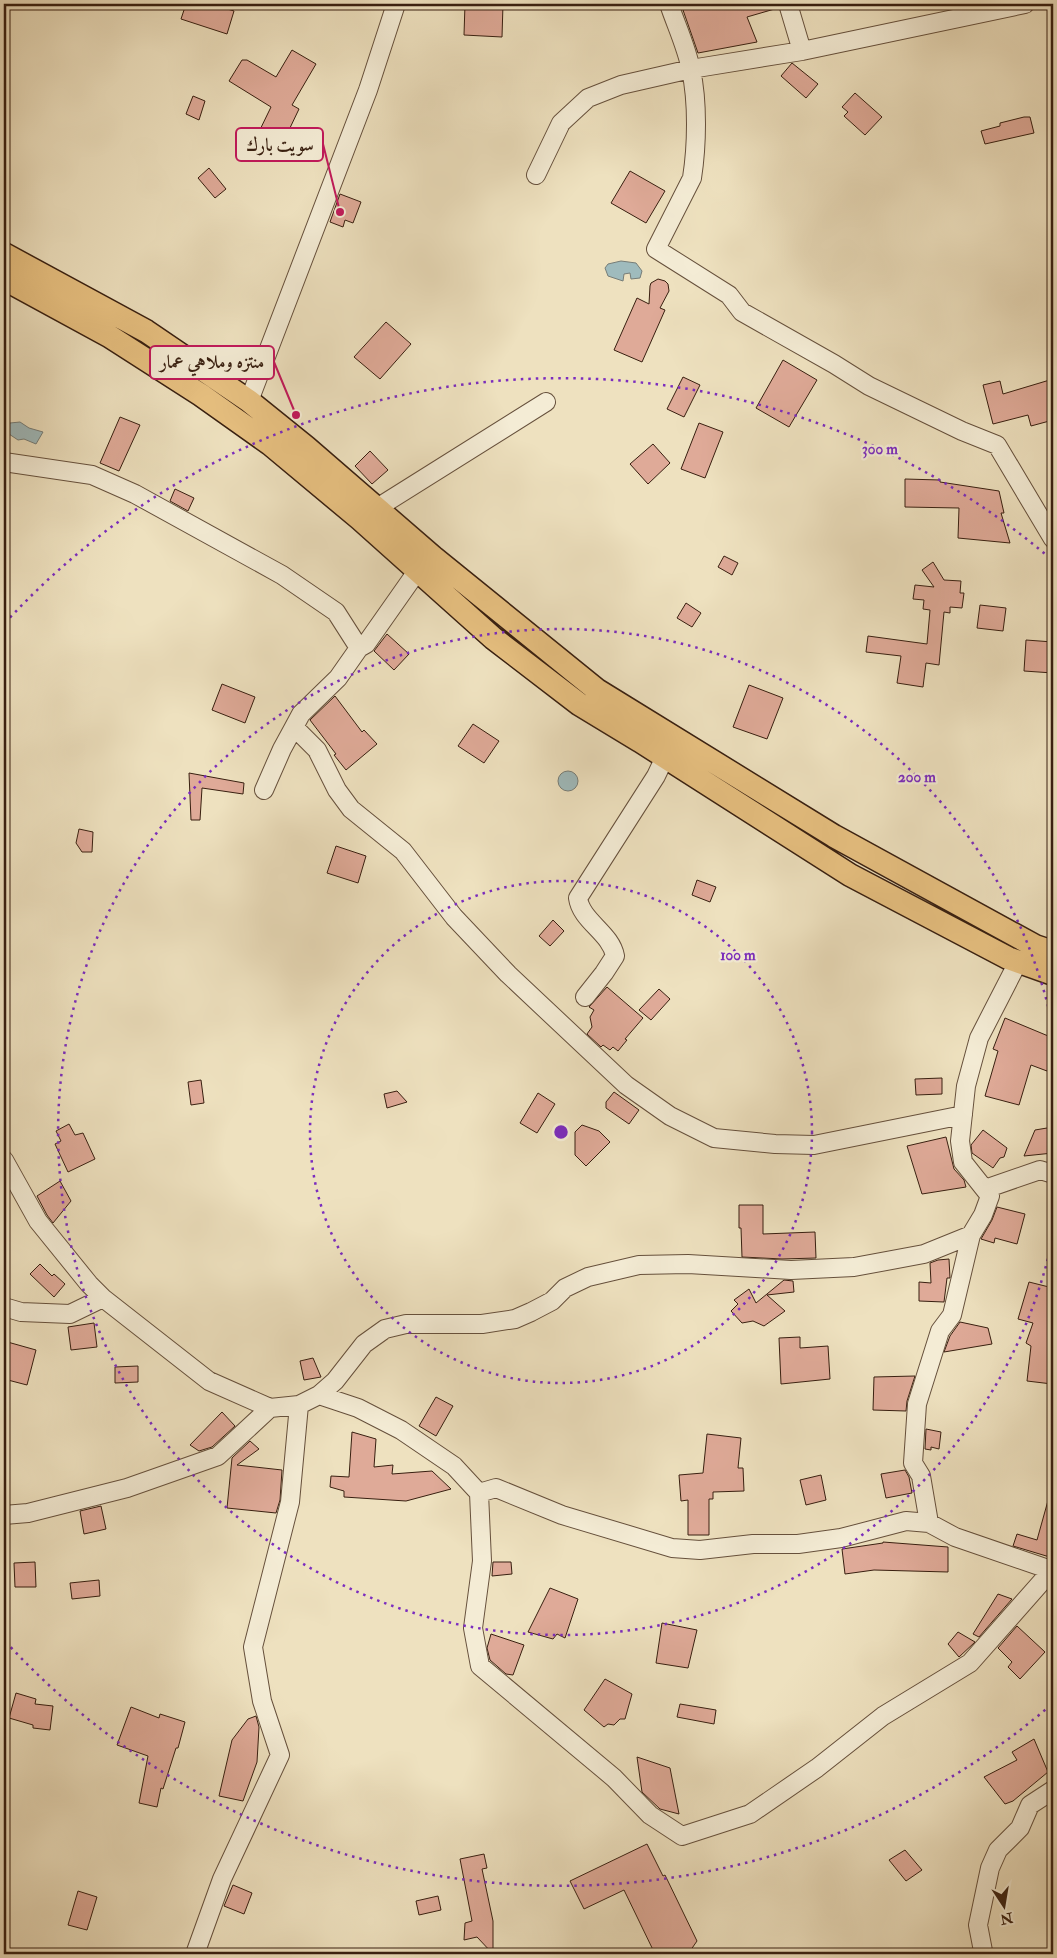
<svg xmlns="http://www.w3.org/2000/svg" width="1057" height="1958" viewBox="0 0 1057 1958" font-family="'IM FELL Double Pica',Amiri,serif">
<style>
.water{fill:#9fbbbd;stroke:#767d78}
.building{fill:#dfaa98;stroke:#381f10}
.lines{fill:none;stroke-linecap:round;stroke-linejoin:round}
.minor-casing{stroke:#66503c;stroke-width:20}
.major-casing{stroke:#381f10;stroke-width:25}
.minor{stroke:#f4ecd5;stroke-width:18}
.major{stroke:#e7c080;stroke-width:22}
.ring{fill:none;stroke:#7b2cbf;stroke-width:2.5;stroke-dasharray:2.5 5}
.centre{fill:#7b2cbf;stroke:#f4ecd5;stroke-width:2.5}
.ring-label{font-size:15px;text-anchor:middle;font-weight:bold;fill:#7b2cbf;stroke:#f4ecd5;stroke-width:4.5;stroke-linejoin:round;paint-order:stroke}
.leader{fill:none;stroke:#c2185b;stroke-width:2}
.callout-dot{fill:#c2185b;stroke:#f4ecd5;stroke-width:2}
.callout{fill:#f4ecd5;stroke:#c2185b;stroke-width:2}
.callout-label{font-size:18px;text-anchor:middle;font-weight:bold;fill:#381f10}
</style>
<rect width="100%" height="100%" fill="#eee1bf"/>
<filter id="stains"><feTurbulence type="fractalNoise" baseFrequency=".004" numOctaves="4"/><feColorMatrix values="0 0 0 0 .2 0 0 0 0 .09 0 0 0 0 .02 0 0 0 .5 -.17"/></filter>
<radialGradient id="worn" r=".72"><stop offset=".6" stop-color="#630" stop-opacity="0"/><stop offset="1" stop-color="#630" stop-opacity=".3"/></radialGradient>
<path class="water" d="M621,261L636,263L642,271L640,278L631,279L630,273L624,274L623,281L608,276L605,268L608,264Z
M20,422L29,428L43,432L36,444L24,439L18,440L9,434L7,428L10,423Z
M558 781a10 10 0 1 1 20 0a10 10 0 1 1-20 0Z"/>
<path class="building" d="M186,4H211L234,11L227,34L181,19Z
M465,4H503L502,37L464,35Z
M696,4H778V8L747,17L757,42L698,53L683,10Z
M292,50L316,64L292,105L299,109L278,153L254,142L271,107L229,81L242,60H247L276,77Z
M792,63L818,84L806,98L781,76Z
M855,93L882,117L865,135L844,116L848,112L842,107Z
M193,96L205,101L199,120L186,114Z
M1024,117H1030L1034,133L985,144L981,131L1000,126V123Z
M209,168L226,189L215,198L198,178Z
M630,171L665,191L646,223L611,203Z
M340,194L361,202L353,223L345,220L343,227L330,222Z
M658,279L665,281L668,284L669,291L660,308L665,310L642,362L614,350L637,298L649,304L650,286L651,283Z
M386,322L411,344L380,379L354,357Z
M783,360L817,380L789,427L756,408Z
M683,377L700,385L684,417L667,409Z
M1053,379V420L1031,426L1028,415L993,424L983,385L1000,381L1003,394Z
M120,417L140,425L119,471L100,463Z
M699,423L723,432L705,478L681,469Z
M653,444L670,463L648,484L630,464Z
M370,451L388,470L372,484L355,466Z
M905,479L940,480V482L999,491L1004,513H1001L1010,543L958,538L959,508L905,507Z
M175,489L194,498L188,511L170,501Z
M724,556L738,563L732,575L718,567Z
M933,562L944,580L961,581L960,593H964L962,608L950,607V613L944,612L939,665L926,663L923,687L897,683L901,656L866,652L868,636L927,644L930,610L923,609L924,600L913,599L915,585L934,587L922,570Z
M686,603L701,613L692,627L677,618Z
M980,605L1006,608L1003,631L977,628Z
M387,634L409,654L394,670L374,651Z
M1026,640L1053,642V673L1024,671Z
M222,684L255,697L245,723L212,710Z
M749,685L783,698L767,739L733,727Z
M335,696L362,732L364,730L377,744L346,770L334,755L336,754L310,720Z
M473,724L499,741L484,763L458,746Z
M189,773L244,783L243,794L202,788L200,820H191Z
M79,829L93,832L92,852H82L76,843Z
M336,846L366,856L358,883L327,873Z
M697,880L716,887L710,902L692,895Z
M553,920L564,931L550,946L539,936Z
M607,987L643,1018L625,1039L627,1040L618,1051L613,1047L610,1050L603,1045L601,1047L587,1034L592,1027L590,1017L594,1010L589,1007Z
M659,989L670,999L651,1020L639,1010Z
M1005,1018L1053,1038V1057L1047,1071L1031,1065L1019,1105L985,1096L998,1051L993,1049Z
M942,1078V1094L916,1095L915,1079Z
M201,1080L204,1103L191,1105L188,1082Z
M397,1091L407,1102L387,1108L384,1094Z
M614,1092L639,1110L629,1124L606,1108V1102Z
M538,1093L555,1104L537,1133L520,1123Z
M69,1124L75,1135L83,1133L95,1159L68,1172L55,1144L61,1141L56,1131Z
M582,1125L599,1131L610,1142L586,1166L575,1155V1132Z
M1053,1127V1153L1024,1156L1035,1130Z
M983,1130L1007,1148L1004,1157L1000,1158L993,1168L972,1153L971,1145Z
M946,1137L954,1169L964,1180L966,1187L922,1194L907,1146Z
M60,1181L71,1201L53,1223L47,1215L37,1196Z
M739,1205H763V1234L815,1232L816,1258L782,1259L742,1257L741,1228H739Z
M997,1207L1025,1214L1017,1244L995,1238L994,1243L981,1239L992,1220Z
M949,1259L950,1278H947L944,1302L919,1301V1282L931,1283L930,1263L938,1260Z
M40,1264L52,1276L54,1274L65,1284L54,1297L30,1274Z
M784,1280L793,1281L794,1292L767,1295L785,1311L764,1326L753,1321L742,1323L731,1311L738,1304L734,1300L749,1289L756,1303Z
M1029,1282L1053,1288V1369L1052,1384L1027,1381L1031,1346L1026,1343L1033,1323L1018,1319Z
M960,1322L988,1328L992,1344L944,1352L950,1336Z
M94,1323L97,1347L71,1350L68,1327Z
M800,1337V1348L828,1346L830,1379L781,1384L779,1338Z
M4,1341L36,1350L27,1385L4,1379Z
M313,1358L321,1377L304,1380L300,1361Z
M138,1366V1382L115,1383V1367Z
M915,1376L907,1401L906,1411L873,1410L874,1377Z
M436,1397L453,1406L436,1436L419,1426Z
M222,1412L235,1426L212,1447L199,1451L190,1445Z
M926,1429L941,1432L939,1449L931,1447V1450L925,1449Z
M352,1432L376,1439L374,1467L393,1465L392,1474L432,1471L451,1489L406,1501L344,1497V1491L330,1487L331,1476L349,1477Z
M707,1434L741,1438L738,1468H743L744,1491L713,1492V1499H709V1535H688V1500L681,1501L679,1475L703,1473Z
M250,1441L259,1449L237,1465L282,1470L280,1500L276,1513L227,1508L232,1458Z
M905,1470L909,1477L912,1493L886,1498L881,1474Z
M821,1475L826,1500L806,1505L800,1480Z
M1049,1497H1053V1558L1013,1546L1017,1534L1037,1540Z
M101,1506L106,1529L84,1534L80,1511Z
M883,1542L948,1547V1572L874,1570L845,1574L842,1549L883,1543Z
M35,1562L36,1587H15L14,1563Z
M493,1562H511L512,1574L492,1576Z
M99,1580L100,1596L72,1599L70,1583Z
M550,1588L578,1599L565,1638L557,1634L553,1639L528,1632Z
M998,1594L1012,1599L979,1637L973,1634Z
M662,1623L697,1630L688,1668L656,1663Z
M1017,1626L1045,1652L1020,1679L1008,1667L1012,1662L998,1648Z
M958,1632L975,1642L959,1657L948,1644Z
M491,1634L524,1645L513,1675L506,1674L490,1660L487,1648Z
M605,1679L632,1694L625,1719H620L614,1725L608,1724L604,1727L584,1710Z
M16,1693L36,1699L35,1704L53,1706L50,1730L33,1728V1725L9,1718Z
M680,1704L716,1710L714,1724L677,1717Z
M131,1707L159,1718L160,1714L185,1722L178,1748H176L163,1789L161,1788L157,1807L139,1803L148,1756L117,1745Z
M256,1716L259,1727L257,1762L243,1801L219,1796L232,1740L248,1719Z
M1034,1739L1048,1772L1013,1801L1005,1804L984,1777L1017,1760L1012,1752Z
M637,1757L670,1768L679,1814L660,1809L642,1792Z
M647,1844L663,1876L665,1875L697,1941L688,1954H655L624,1890L584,1909L570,1881Z
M905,1850L922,1870L906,1881L889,1860Z
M484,1854L487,1868L482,1869L493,1921V1954L477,1937L464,1940L465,1923L472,1921L460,1859Z
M233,1885L252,1893L244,1914L224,1906Z
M78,1891L97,1897L87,1930L68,1925Z
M438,1896L441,1910L419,1915L416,1901Z"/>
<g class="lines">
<g class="minor-casing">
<path id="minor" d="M669,4C676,25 687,48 691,70C698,102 697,146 692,178L656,249L729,295L742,312L834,364L869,386L962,431L997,445L1053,539
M788,4L802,51
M536,175L561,123L588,98L621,85L691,69L802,51L1025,4
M249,401L368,90L396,4
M4,462L92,475L135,494L282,575L336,612L359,648L366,644L418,570
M377,508L546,402
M294,727L301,714L338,678L359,648
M264,790L282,749L294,727L317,750L337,790L351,809L403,851L454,917L508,974L626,1085L670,1116L714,1138L775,1144L814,1145L963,1115
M585,997L604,973L615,956C611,933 581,921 578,898L656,776L665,757
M4,1160L38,1221L89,1284L103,1298L209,1381L270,1408
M985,1189L1040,1170L1053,1174
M4,1307L21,1312L70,1314L103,1298
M319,1395L335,1381L364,1344L385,1329L406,1324H482L515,1319L531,1312L552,1301L565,1288L588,1277L639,1265L688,1264L791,1270L854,1267L924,1254L971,1235L983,1215L990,1196L963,1162L960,1141L966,1086L979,1038L1018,962
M479,1493L496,1488L562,1515L672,1548L700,1550L753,1544H798L841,1538L906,1521L929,1523L955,1537L1051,1570
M4,1515L28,1513L127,1488L218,1456L270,1408L299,1405
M929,1523L921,1476L913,1463L917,1404L940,1331L952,1315L971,1235
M983,1951L978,1925L990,1868L998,1850L1020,1828L1030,1805L1053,1790
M195,1954L222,1879L280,1755L262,1701L253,1647L290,1502L299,1405L319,1395L358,1408L401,1430L454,1466L479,1493L482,1561L473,1628L480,1666L614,1778L650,1815L682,1836L750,1814L817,1768L883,1716L970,1663L1053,1569"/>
</g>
<g class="major-casing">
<path id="major" d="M4,254L146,331L249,401L306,447L433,557L597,690L834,836L1035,946L1053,952
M4,279L109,336L201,395L270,444L360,519L493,638L579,704L640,741L850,875L1008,958L1053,974"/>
</g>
<use href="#minor" class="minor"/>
<use href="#major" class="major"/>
</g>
<g class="ring">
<circle cx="561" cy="1132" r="251"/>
<path d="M1053 1237A503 503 0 1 1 1053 1027"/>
<path d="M1051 1705A754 754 0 0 1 5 1641M5 623A754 754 0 0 1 1051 559"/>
</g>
<circle cx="561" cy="1132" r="8" class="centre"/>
<g class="ring-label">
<text x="880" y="454">300 m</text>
<text x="917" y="782">200 m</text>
<text x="738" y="960">100 m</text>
</g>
<path class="leader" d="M340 212L323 144M296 415L274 362"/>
<g class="callout-dot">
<circle cx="340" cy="212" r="5"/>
<circle cx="296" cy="415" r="5"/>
</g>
<g class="callout">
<rect x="236" y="128" width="87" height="33" rx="5"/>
<rect x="150" y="346" width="124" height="33" rx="5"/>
</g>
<g class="callout-label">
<text x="280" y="151">سويت بارك</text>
<text x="212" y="368">منتزه وملاهي عمار</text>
</g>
<rect width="1057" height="1958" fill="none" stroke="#eee1bf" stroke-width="20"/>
<rect x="5" y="5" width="1047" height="1948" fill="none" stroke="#381f10" stroke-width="2.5"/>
<rect x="10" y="10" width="1037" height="1938" fill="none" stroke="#381f10"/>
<g transform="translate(1004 1906) rotate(168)" stroke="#f4ecd5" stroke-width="4" paint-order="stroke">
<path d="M0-4L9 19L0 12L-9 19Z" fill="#381f10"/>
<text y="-8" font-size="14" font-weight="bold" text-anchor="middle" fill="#381f10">N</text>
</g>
<rect width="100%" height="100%" filter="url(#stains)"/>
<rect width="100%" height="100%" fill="url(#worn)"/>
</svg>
